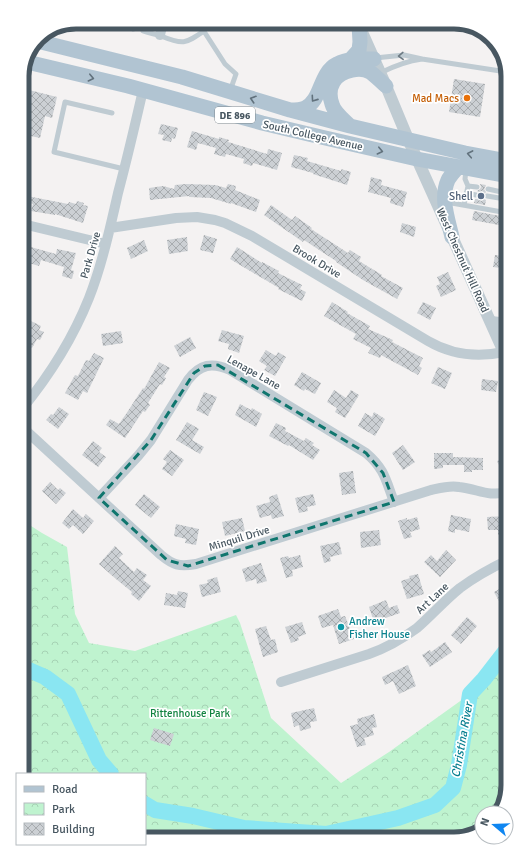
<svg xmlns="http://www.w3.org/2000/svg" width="530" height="861" viewBox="0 0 530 861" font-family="Signika,sans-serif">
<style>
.park{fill:url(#park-crowns)}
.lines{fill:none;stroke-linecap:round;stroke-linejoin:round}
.river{stroke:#8ae6f2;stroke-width:16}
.building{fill:url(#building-cross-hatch)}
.service{stroke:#bfcbd2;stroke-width:5}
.minor{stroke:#bfcbd2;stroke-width:10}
.tertiary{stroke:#bfcbd2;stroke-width:12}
.primary{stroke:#b1c4d2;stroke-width:15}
.oneway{stroke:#6c7a83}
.oneway2{stroke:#62727d}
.marked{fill:none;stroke:#0f766e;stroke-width:3;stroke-dasharray:8 5;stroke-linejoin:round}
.food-dot{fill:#e8710a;stroke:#fff;stroke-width:1.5}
.service-dot{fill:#5c6f8a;stroke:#fff;stroke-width:1.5}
.culture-dot{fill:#0f9aa8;stroke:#fff;stroke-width:1.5}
.labels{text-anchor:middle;stroke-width:3.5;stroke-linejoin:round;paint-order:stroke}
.shield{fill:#fff;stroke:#7f8990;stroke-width:1}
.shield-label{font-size:10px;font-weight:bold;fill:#485761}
.food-label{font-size:11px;fill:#c56008;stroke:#fff;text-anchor:end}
.street-label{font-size:11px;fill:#485761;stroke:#fff}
.service-label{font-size:11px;fill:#4e5e75;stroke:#fff;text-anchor:end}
.culture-label{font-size:11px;fill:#0d838f;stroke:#fff;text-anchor:start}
.park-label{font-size:11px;fill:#128340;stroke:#fff}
.water-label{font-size:12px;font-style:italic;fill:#067e8f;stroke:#fff}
.rim{fill:none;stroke:#485761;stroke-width:5}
</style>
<defs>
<pattern id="park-crowns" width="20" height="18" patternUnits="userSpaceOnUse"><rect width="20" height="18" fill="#bff3cf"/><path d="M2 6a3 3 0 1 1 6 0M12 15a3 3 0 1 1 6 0" fill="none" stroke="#a6d2b4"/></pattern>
<pattern id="building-cross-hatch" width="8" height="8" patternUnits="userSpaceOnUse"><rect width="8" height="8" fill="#ccd0d4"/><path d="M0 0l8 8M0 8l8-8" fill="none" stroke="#a8acaf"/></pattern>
</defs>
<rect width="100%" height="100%" fill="#f4f2f2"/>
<path class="park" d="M28,524L42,533L67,547L75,614L89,643L135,651L236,615L240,623L271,718L341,783L389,752L470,694L484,679L508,648V785L501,812L500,813H482V830L478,833L454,839H145V774H22V526Z"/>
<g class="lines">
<path class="river" d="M22,667L45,677L68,694L99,760L111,774
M145,804L155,810L193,816L244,828L326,834L398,818L435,805L453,788L459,765L470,694L484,679L508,648"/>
</g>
<path class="building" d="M454,79L485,84L480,117L449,112Z
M29,90L57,97L52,118L45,116L40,138L22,134V118Z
M161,124L178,128L175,139L172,138L171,142L162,140L164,135L158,134Z
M192,131L219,139V137L229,140L228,142L267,154L268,149L282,153L277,170L253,163L252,166L243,163L244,159L226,154L225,157L214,154L216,148L198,143L196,150L187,147Z
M294,155L308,158L307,161L341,171V169L351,172L347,185L313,174V173L291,167Z
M371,177L382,180L381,185L407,192L403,207L390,203L391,198L368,192Z
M186,184L215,185L226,188L228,184L236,186L235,190L260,200L256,212L231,203V204L211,198L189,197V196L150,200L149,188L163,186L174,189L175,185Z
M480,184L486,185L484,189L486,192L483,196L484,199L486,200L485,205L474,203L475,199H478L480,196V193L477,191L480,189L481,187Z
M22,195L68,204L69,202L76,204L77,201L84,203L83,205L88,206L83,223L55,214V215L31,211L33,204L22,201Z
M271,205L292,220L295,216L312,228L311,229L348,253L350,250L361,257L359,261L382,275L381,276L403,288L397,299L363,280L336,262V261L304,240L303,242L264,215Z
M474,211L500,216L499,225L472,220Z
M402,223L416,227L414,237L400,232Z
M204,235L217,239L213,253L200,250Z
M187,237L188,251L169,254L167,240Z
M144,240L148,251L131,259L127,248Z
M27,246L56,254L57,249L76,253L71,270L74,271L72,279L62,276L64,267L41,260L39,266L22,261Z
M237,247L262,263V262L279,271L278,273L302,285L300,289L306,292L302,301L278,289L279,288L230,259Z
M495,255L508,257V269L493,267Z
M448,272L456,290L441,297L436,286L440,284L437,277Z
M332,302L348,312L347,313L370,326L368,329L393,340L392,342L423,358L419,366L422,368L418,375L381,355L380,358L368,353L371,348L353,339L356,334L324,316Z
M423,302L436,308L430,320L417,313Z
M29,320L41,326L39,330L44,332L40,340L37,339L32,348L22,343V334Z
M222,330L244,336L239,353L228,349L229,344L218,341Z
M121,331L123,343L103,346L101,334Z
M190,337L196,348L180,357L174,346Z
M266,350L276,356L278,352L286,357L275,376L264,370L267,366L259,361Z
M94,353L104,358L87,393L83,391L78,400L65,393L75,375L78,376L86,360L89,361Z
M159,362L170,368L164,377L166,378L162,385L160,384L148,403L150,405L145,412L143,411L125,438L106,425L110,419L119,424L126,414L143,388L144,389Z
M438,367L452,373L445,389L431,383Z
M302,372L321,383L315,394L305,389L304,391L294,385Z
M482,379L498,381L496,392L481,390Z
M334,390L346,398L351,390L359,395L345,418L335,412L337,408L327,402Z
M204,392L217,397L208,416L196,410Z
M240,404L251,410L252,408L262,414L256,427L235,415Z
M59,407L69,414L58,429L46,420L51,414L53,415Z
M374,412L385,419L375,436L358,426L365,413L372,417Z
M187,422L199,429L192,440L204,447L200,454L176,440Z
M276,423L286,428L285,431L304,441L306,438L314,443L312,445L320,450L313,460L289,445L288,446L269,436Z
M93,441L102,448L99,452L106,457L98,467L82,455Z
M403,445L415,462L403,470L392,453Z
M170,450L184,460L172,476L162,469L167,462L163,459Z
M434,453H453V457L483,458V470H472V472H464V465H443V468L434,469Z
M508,456V470L503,473L497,461Z
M353,471L356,493L342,495L339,473Z
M50,482L58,490L60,488L66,493L56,504L42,491Z
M144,494L160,507L151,518L135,505Z
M277,494L284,516L272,519L271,515L260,518L256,506L270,502L269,497Z
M313,494L316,505L307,507L308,511L299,513L295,498Z
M73,509L83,518L86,514L94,521L83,534L73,525L69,529L62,523Z
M451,515L471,519L469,532L455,529V533L448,531Z
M507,516L508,534L498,535V530H488L487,517Z
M417,517L420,529L410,532L412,537L404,539L398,521L407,518V520Z
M242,518L245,531L225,536L222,522Z
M176,524L199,529L196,545L185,543L186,539L174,536Z
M379,530L381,545L361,548L360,532Z
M339,542L342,554L330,557L331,561L324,563L320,546Z
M115,546L123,554L119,558L134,572L137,568L147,575L143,580L151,586L139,601L131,594L132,592L116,579L99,564Z
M446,550L456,560L440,577L424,562L431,555L437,561Z
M300,555L303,567L292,570L293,576L286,578L280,558L288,556L289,558Z
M261,563L267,581L257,584L256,579L246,582L242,569Z
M418,574L424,594L407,599L401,581L410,578L409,576Z
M217,577L221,592L202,597L199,585L208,583L207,580Z
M508,584V601L501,605L494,592Z
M178,591L188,593L185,608L164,605L166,593L177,595Z
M386,600L389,608L397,605L400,613L374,622L369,607Z
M338,609L341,617L345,616L354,639L339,644L333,625L322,628L318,616Z
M467,617L477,626L461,644L451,635Z
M302,622L306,634L298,637L299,640L291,643L285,627Z
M266,626L271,640L275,639L278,652L263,657L255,629Z
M445,642L452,652L430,667L422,655L430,650L431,652Z
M408,665L416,686L399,694L393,681L385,685L382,677Z
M314,708L317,721L310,722L311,728L300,731L299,725L294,727L291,713Z
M374,714L377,727L372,728L374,735L364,738L366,745L357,747L350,726L358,724L357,719Z
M154,728L174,734L170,746L150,740Z"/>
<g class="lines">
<path class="service" d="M198,22L225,64L236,74L230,91
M109,24V22
M133,29L135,22
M143,31C149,33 155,34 161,36C183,45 185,44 204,31
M375,58L404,55L422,59C407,61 394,66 380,73
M422,59L507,72
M112,113L65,102L54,152L124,169
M466,170L465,179L468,186
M488,189L506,193
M466,193L476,195
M487,196L505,199
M446,202L502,212L508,184
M464,205L468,186L477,187"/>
<path class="minor" d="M160,35L163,22
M22,225H27L106,244
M110,228L176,218L197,217L215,220L225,223L252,236L428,341C452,355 476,358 504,352
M491,321L508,323
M22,409C49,376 73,338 89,298C102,265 110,228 118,193C127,159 135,125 143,90
M22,427L161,555C173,565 179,567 196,564L431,490C440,488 450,485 459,487C478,489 488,497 508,492
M99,498L138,456L151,440L188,380C200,364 212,362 230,370L366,453C385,469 386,481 394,502
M281,682L369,654C386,648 402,639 417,628C432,615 445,600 460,588C475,577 491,568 508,560"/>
<path class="tertiary" d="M361,30L386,86L408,139L508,361"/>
<path class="primary" d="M37,41L182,77L290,110L350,126L465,153L508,161
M350,60L359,50L360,42L359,24
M27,62L128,86L262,123L321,137L417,159L508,176
M290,110C295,110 301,110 305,108C322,100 319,73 337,64C348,58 363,59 374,59
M349,125C343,119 334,112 332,104C326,87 335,73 352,70C358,69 365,69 370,72C376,76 381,82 386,86
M452,237C448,219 440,198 448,180C450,176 455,171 458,167"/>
</g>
<defs><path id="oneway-chevron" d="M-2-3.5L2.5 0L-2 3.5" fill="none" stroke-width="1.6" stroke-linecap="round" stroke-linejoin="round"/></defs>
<use class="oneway" href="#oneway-chevron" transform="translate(401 56) rotate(178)"/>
<g class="oneway2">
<use href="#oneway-chevron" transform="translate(91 78) rotate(13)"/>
<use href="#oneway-chevron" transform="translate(253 99) rotate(-162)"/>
<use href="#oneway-chevron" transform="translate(314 99) rotate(125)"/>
<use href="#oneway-chevron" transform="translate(380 151) rotate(13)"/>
<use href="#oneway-chevron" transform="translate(470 154) rotate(-169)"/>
</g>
<path class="marked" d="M218,365L366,453L383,473L394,502L188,566L167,560L99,498L151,440L194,373L205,366Z"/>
<circle class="food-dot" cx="467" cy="98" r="4"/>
<circle class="service-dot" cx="481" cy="196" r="4"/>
<circle class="culture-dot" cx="341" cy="627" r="4"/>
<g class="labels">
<rect class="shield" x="215" y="107" width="40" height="16" rx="3"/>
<g class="shield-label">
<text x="235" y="119">DE 896</text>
</g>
<g class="food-label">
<text x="459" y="102">Mad Macs</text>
</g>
<g class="street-label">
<text transform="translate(313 135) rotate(13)" y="4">South College Avenue</text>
<text transform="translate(90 255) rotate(-74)" y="4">Park Drive</text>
<text transform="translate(463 260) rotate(66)" y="4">West Chestnut Hill Road</text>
<text transform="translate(317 261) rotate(31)" y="4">Brook Drive</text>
<text transform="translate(254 372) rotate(29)" y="4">Lenape Lane</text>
<text transform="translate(239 538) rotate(-17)" y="4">Minquil Drive</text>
<text transform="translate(432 598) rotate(-43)" y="4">Art Lane</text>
</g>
<g class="service-label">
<text x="473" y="200">Shell</text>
</g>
<g class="culture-label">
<text x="349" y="625">Andrew<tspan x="349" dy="13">Fisher House</tspan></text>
</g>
<g class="park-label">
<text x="190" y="717">Rittenhouse Park</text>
</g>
<g class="water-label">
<text transform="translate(462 740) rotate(-80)" y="4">Christina River</text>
</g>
</g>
<path d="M0 0H530V861H0ZM76 29H454A47 47 0 0 1 501 76V785A47 47 0 0 1 454 832H76A47 47 0 0 1 29 785V76A47 47 0 0 1 76 29Z" fill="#fff" fill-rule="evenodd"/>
<path class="rim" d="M76 29H454A47 47 0 0 1 501 76V785A47 47 0 0 1 454 832H76A47 47 0 0 1 29 785V76A47 47 0 0 1 76 29Z"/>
<rect x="16" y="773" width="130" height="72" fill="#ffffff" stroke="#b6bcc0"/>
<rect x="24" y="786" width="20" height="6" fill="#b1c4d2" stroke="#b6bcc0"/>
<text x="52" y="793" font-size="12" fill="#485761">Road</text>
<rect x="24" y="803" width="20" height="12" fill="url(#park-crowns)" stroke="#b6bcc0"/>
<text x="52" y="813" font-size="12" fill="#485761">Park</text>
<rect x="24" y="823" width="20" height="12" fill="url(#building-cross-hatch)" stroke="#b6bcc0"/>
<text x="52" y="833" font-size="12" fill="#485761">Building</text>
<g transform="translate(494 825) rotate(289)"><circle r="19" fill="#ffffff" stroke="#b6bcc0"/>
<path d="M0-3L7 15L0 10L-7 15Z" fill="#0f86f1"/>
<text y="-6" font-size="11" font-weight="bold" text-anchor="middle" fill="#485761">N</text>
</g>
</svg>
